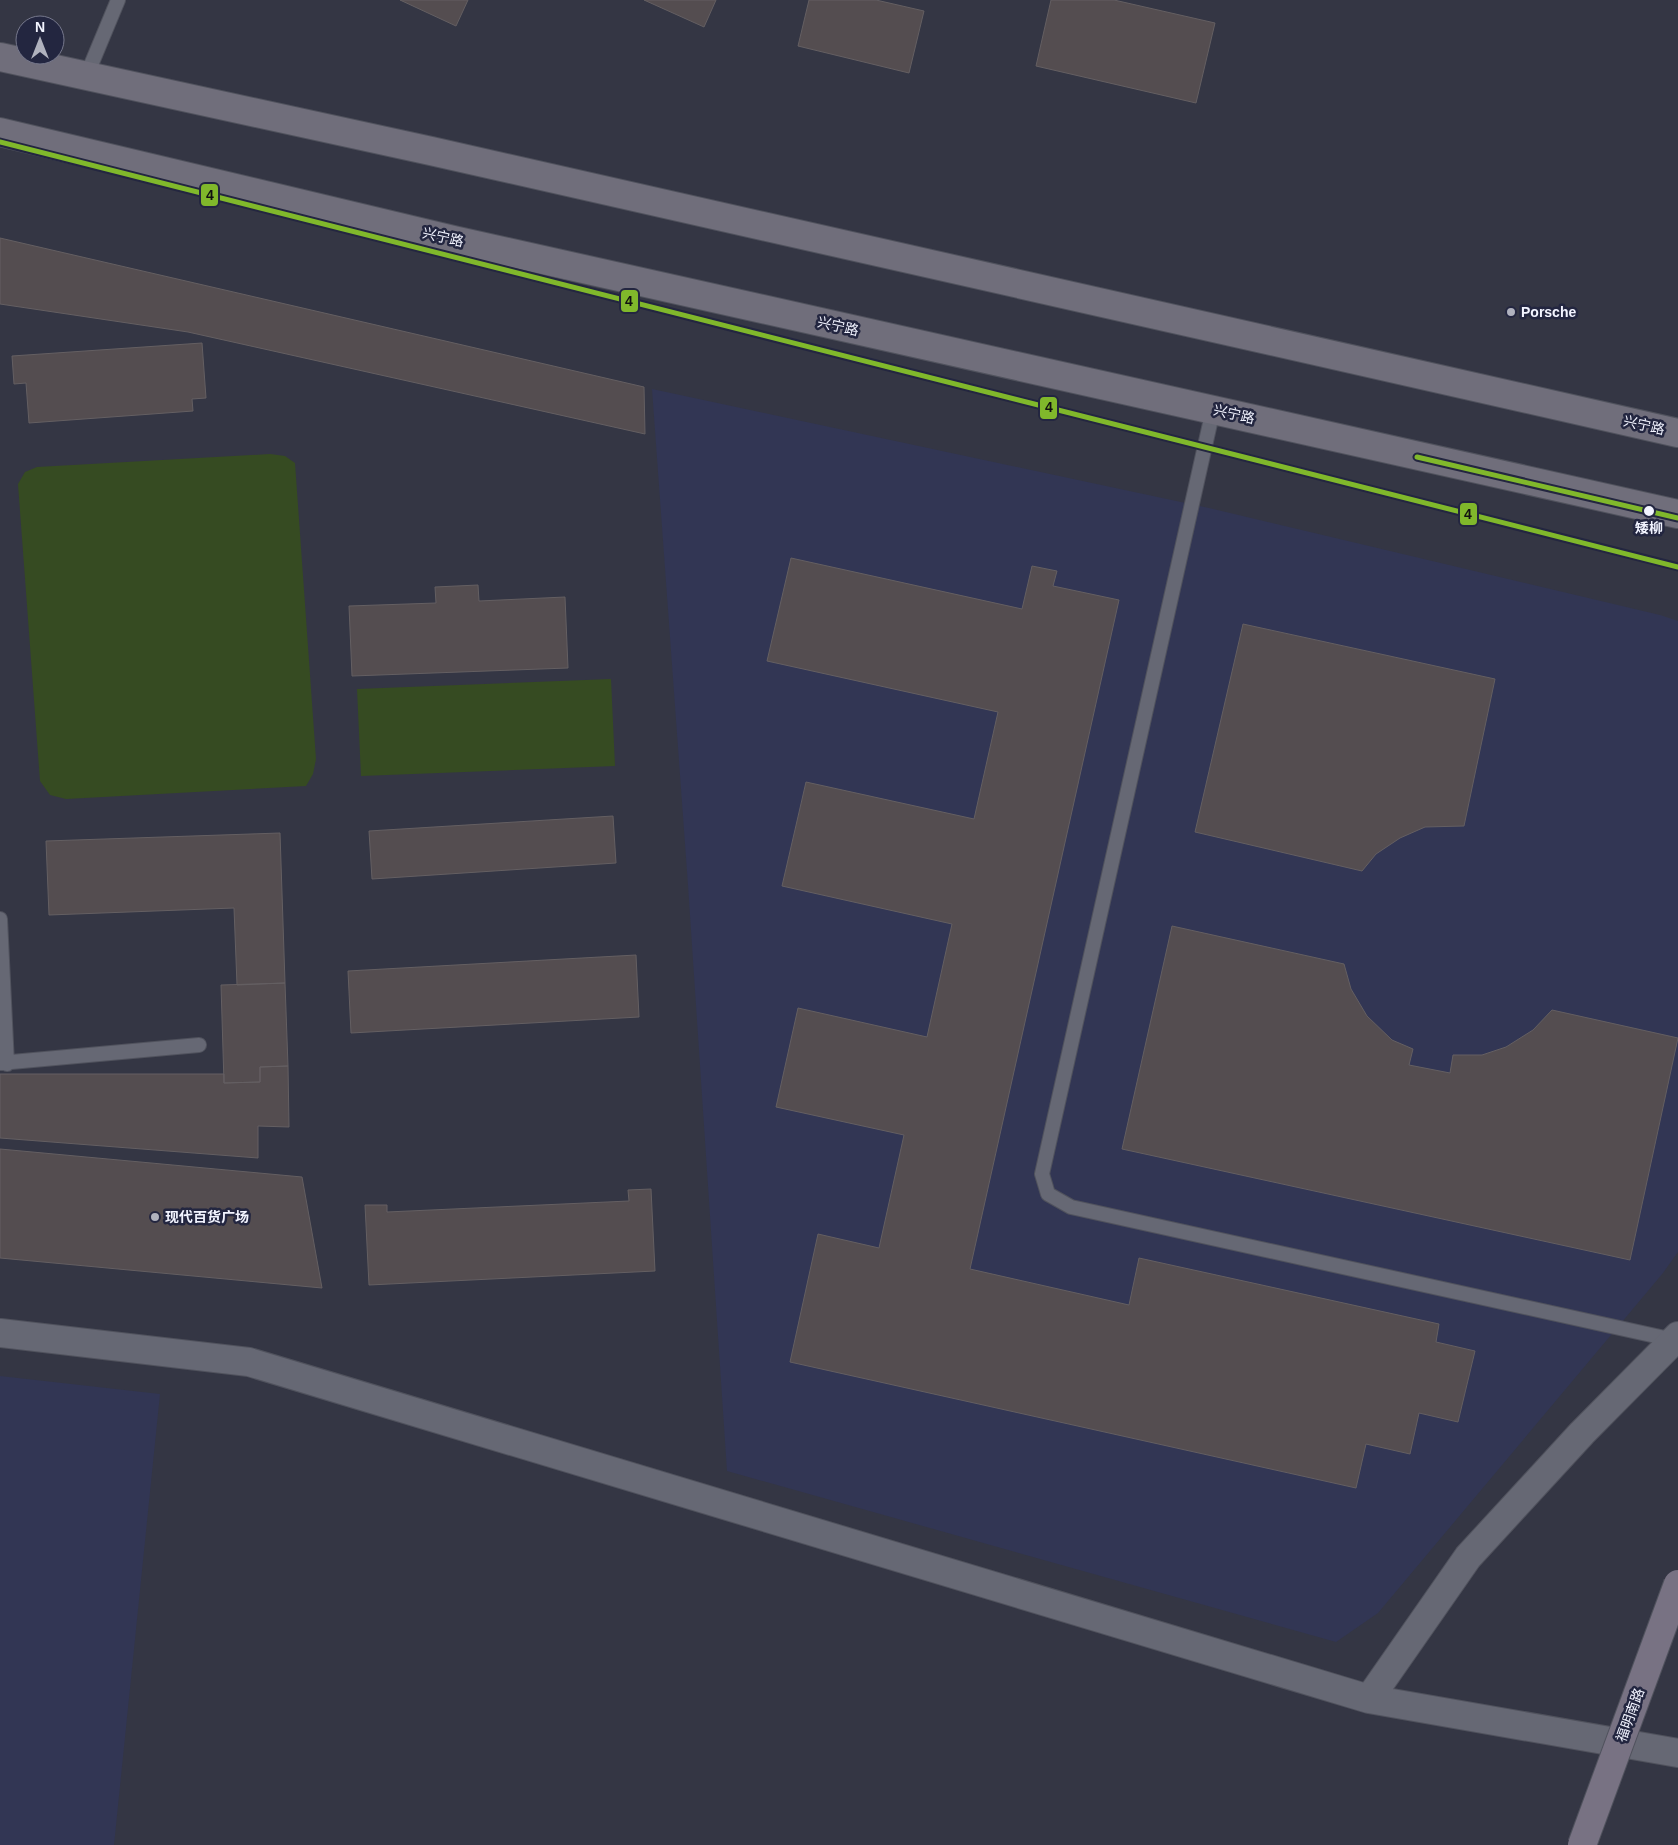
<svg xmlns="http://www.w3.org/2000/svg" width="1678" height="1845" viewBox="0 0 1678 1845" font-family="Arial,'Noto Sans SC',sans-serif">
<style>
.built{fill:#323654}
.green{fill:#364b22}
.building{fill:#544d50;stroke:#645f62}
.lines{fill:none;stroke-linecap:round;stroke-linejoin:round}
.service-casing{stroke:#50525d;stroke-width:16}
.tertiary-casing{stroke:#50525d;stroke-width:30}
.secondary-casing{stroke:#50525d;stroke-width:30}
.service{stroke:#666874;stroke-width:14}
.tertiary{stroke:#666874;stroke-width:28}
.secondary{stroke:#706e7b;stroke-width:28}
.primary-bridge-casing{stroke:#50525d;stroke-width:30;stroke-linecap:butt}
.primary-bridge{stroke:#787283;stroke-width:28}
.metro-1-casing{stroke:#232640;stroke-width:9}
.metro-1{stroke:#80b82b;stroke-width:5}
.poi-dot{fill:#b0b2be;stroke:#232640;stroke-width:2}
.stop-dot{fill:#f2f4ff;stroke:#232640;stroke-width:2}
.labels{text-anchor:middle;stroke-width:5;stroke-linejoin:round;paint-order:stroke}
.street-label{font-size:14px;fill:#f2f4ff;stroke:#232640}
.poi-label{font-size:14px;font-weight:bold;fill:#f2f4ff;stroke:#232640;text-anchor:start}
.stop-label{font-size:14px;font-weight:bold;fill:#f2f4ff;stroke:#232640}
.line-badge{stroke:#232640;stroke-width:2}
.pale-badge-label{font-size:14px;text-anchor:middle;font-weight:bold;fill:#111}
</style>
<rect width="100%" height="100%" fill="#343644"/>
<path class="built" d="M652,389L1209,508L1660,615L1678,621V1252L1663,1273L1378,1613L1336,1642L727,1471L688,885Z
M0,1376L160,1394L114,1845H0Z"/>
<path class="green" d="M270,454L285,456L295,463L316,759L313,774L306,786L66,799L50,795L40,781L18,484L25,472L37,467Z
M611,679L615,766L361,776L357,689Z"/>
<path class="building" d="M400,0H468L456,26Z
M644,0H716L704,27Z
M809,0H876L924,11L909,73L798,46Z
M1051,0H1114L1215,23L1196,103L1036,66Z
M0,238L644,387L645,434L188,332L0,304Z
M202,343L206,398L192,399L193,411L29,423L26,383L14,384L12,356Z
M791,558L1022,609L1032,566L1057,571L1053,586L1119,600L970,1269L1129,1305L1139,1258L1439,1324L1436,1342L1475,1351L1458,1422L1419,1413L1410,1454L1366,1444L1356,1488L790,1362L818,1234L879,1248L904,1135L776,1107L798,1008L927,1037L952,924L782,886L806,782L974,819L998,712L767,661Z
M478,585L479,601L565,597L568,668L352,676L349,606L436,603L435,587Z
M1243,624L1495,679L1464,826L1425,827L1400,838L1376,854L1362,871L1195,832Z
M613,816L616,863L372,879L369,831Z
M280,833L285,983L237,985L234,908L49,915L46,841Z
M1172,926L1344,964L1351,989L1367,1016L1392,1040L1413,1049L1409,1065L1450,1073L1453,1055H1482L1506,1047L1533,1030L1552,1010L1678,1038L1630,1260L1122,1149Z
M636,955L639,1017L351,1033L348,971Z
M285,983L288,1066L260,1067V1082L224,1083L221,985Z
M288,1066L289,1127L258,1126V1158L0,1138V1074H224V1083L260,1082V1067Z
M0,1149L302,1177L322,1288L0,1258Z
M651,1189L655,1271L369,1285L365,1205H387V1212L629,1201L628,1190Z"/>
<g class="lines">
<g class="service-casing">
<path id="service" d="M86,77L118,0
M1213,410L1042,1174L1048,1194L1071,1207L1674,1340
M0,919L7,1064
M0,1063L199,1045"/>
</g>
<g class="tertiary-casing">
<path id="tertiary" d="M0,1333L249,1362L1369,1699L1678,1753
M1369,1699L1468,1557L1582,1433L1678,1336"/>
</g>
<g class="secondary-casing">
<path id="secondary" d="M0,57L431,151L1678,433
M0,132L454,240L1678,514"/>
</g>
<use href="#service" class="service"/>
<use href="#tertiary" class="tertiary"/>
<use href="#secondary" class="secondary"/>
<g class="primary-bridge-casing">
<path id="primary-bridge" d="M1582,1845L1678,1584"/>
</g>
<use href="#primary-bridge" class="primary-bridge"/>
<g class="metro-1-casing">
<path id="metro-1" d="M0,142L1678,567
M1417,457L1678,518"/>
</g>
<use href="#metro-1" class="metro-1"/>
</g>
<g class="poi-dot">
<circle cx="1511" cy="312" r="5"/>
<circle cx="155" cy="1217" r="5"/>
</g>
<circle class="stop-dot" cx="1649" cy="511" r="6"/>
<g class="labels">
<g class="street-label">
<text transform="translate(443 237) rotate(13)" y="5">兴宁路</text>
<text transform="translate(838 326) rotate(13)" y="5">兴宁路</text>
<text transform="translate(1234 414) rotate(13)" y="5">兴宁路</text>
<text transform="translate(1644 425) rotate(13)" y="5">兴宁路</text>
<text transform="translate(1630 1715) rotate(-70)" y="5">福明南路</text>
</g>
<g class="poi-label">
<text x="1521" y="317">Porsche</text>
<text x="165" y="1222">现代百货广场</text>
</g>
<g class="stop-label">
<text x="1649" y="533">矮柳</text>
</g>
</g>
<g class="line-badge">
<rect x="200" y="183" width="19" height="24" rx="5" fill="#80b82b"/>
<rect x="620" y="289" width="19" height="24" rx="5" fill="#80b82b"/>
<rect x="1039" y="396" width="19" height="24" rx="5" fill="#80b82b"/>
<rect x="1459" y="502" width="19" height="24" rx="5" fill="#80b82b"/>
</g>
<g class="pale-badge-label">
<text x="210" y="200">4</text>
<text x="629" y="306">4</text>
<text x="1049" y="412">4</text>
<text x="1468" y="519">4</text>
</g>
<g transform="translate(40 40)"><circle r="24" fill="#232640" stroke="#76788c"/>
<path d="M0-4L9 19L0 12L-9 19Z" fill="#b0b2be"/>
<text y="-8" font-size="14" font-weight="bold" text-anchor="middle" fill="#f2f4ff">N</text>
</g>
</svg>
